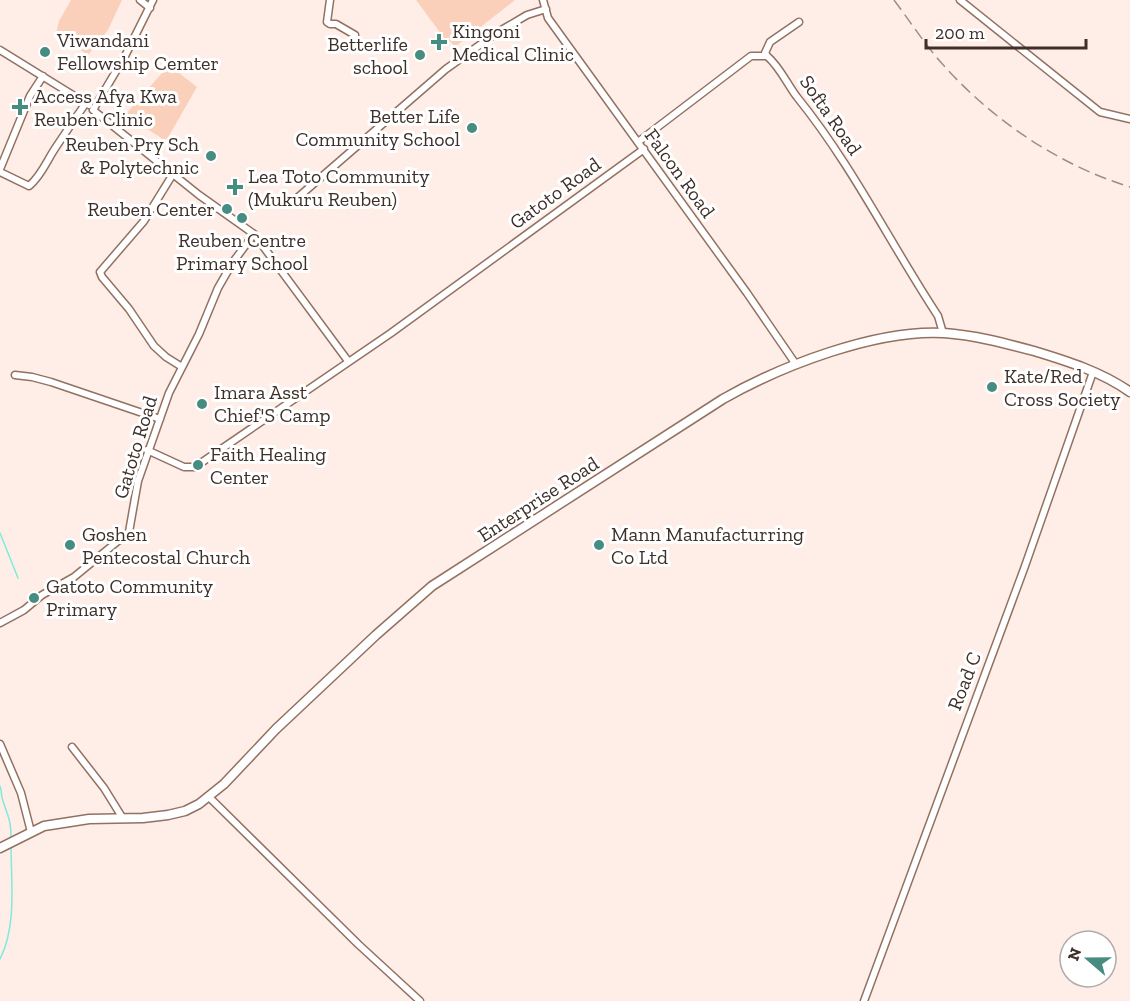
<svg xmlns="http://www.w3.org/2000/svg" width="1130" height="1001" viewBox="0 0 1130 1001" font-family="'Zilla Slab',serif">
<style>
.green{fill:#fbd0bb}
.lines{fill:none;stroke-linecap:round;stroke-linejoin:round}
.stream{stroke:#7febda;stroke-width:1.5}
.street-casing{stroke:#927161;stroke-width:9}
.secondary-casing{stroke:#927161;stroke-width:11}
.street{stroke:#fff;stroke-width:6}
.secondary{stroke:#fff;stroke-width:8}
.rail{stroke:#9c8d86;stroke-width:1.5;stroke-dasharray:12 6;stroke-linecap:butt}
.poi-dot{fill:#478c81;stroke:#fff;stroke-width:2}
.labels{text-anchor:middle;stroke-width:6;stroke-linejoin:round;paint-order:stroke}
.poi-label{font-size:20px;fill:#3e2f29;stroke:#fff;text-anchor:start}
.street-label{font-size:20px;fill:#3e2f29;stroke:#fff}
</style>
<rect width="100%" height="100%" fill="#feeee7"/>
<path class="green" d="M71,0H122L108,30L88,55L56,33L59,21Z
M416,0H515L455,47L450,41L447,42Z
M169,65L197,87L166,141L125,115Z"/>
<g class="lines">
<path class="stream" d="M0,533L18,578
M0,786C2,792 1,796 3,801C8,817 11,820 11,837
M0,959C17,926 11,881 11,845"/>
<g class="street-casing">
<path id="street" d="M140,0L150,8
M153,0L125,56L93,110L199,195L254,234L348,361
M330,0L327,22L330,24H336L355,35
M543,0L548,18L561,36L747,293L795,363
M960,0L1100,112L1130,119
M0,50L89,105
M767,56L765,53L770,42L799,22
M638,142L751,56H767C780,67 787,84 797,97C852,165 890,243 938,316L943,333
M0,169L30,96L43,76
M0,172L29,186C42,175 47,160 56,147C66,132 76,117 86,103
M173,174L144,221L100,272L102,277L129,309L154,346L166,357L182,367
M296,199L446,69L498,32L527,15L546,9
M15,375L32,377L51,382L160,419
M147,450L184,467H195L391,333L644,149
M0,623L24,610L42,595L74,577L129,532L138,481L169,393L199,334L218,288L233,262L254,234
M0,744L21,793L31,832
M72,747L104,788L122,817
M208,796L358,944L420,1001
M864,1001L1025,566L1093,372"/>
</g>
<g class="secondary-casing">
<path id="secondary" d="M0,848L44,826L89,819L143,818L168,815L185,811L199,804L224,784L276,729L376,635L432,586L723,399C781,366 876,329 944,333C974,335 1004,343 1034,351C1067,361 1102,372 1130,392"/>
</g>
<use href="#street" class="street"/>
<use href="#secondary" class="secondary"/>
<path class="rail" d="M894,0C909,20 922,40 938,59C989,118 1056,164 1130,187"/>
</g>
<g class="poi-dot">
<path d="M436 33h6v6h6v6h-6v6h-6v-6h-6v-6h6z"/>
<circle cx="45" cy="52" r="6"/>
<circle cx="420" cy="55" r="6"/>
<path d="M17 98h6v6h6v6h-6v6h-6v-6h-6v-6h6z"/>
<circle cx="472" cy="128" r="6"/>
<circle cx="211" cy="156" r="6"/>
<path d="M232 178h6v6h6v6h-6v6h-6v-6h-6v-6h6z"/>
<circle cx="227" cy="209" r="6"/>
<circle cx="242" cy="218" r="6"/>
<circle cx="992" cy="387" r="6"/>
<circle cx="202" cy="404" r="6"/>
<circle cx="198" cy="465" r="6"/>
<circle cx="70" cy="545" r="6"/>
<circle cx="599" cy="545" r="6"/>
<circle cx="34" cy="598" r="6"/>
</g>
<g class="labels">
<g class="poi-label">
<text x="452" y="38">Kingoni<tspan x="452" dy="23">Medical Clinic</tspan></text>
<text x="57" y="47">Viwandani<tspan x="57" dy="23">Fellowship Cemter</tspan></text>
<text x="408" y="51" text-anchor="end">Betterlife<tspan x="408" dy="23">school</tspan></text>
<text x="34" y="103">Access Afya Kwa<tspan x="34" dy="23">Reuben Clinic</tspan></text>
<text x="460" y="123" text-anchor="end">Better Life<tspan x="460" dy="23">Community School</tspan></text>
<text x="199" y="151" text-anchor="end">Reuben Pry Sch<tspan x="199" dy="23">&amp; Polytechnic</tspan></text>
<text x="248" y="183">Lea Toto Community<tspan x="248" dy="23">(Mukuru Reuben)</tspan></text>
<text x="215" y="216" text-anchor="end">Reuben Center</text>
<text x="242" y="247" text-anchor="middle">Reuben Centre<tspan x="242" dy="23">Primary School</tspan></text>
<text x="1004" y="383">Kate/Red<tspan x="1004" dy="23">Cross Society</tspan></text>
<text x="214" y="399">Imara Asst<tspan x="214" dy="23">Chief'S Camp</tspan></text>
<text x="210" y="461">Faith Healing<tspan x="210" dy="23">Center</tspan></text>
<text x="82" y="541">Goshen<tspan x="82" dy="23">Pentecostal Church</tspan></text>
<text x="611" y="541">Mann Manufacturring<tspan x="611" dy="23">Co Ltd</tspan></text>
<text x="46" y="593">Gatoto Community<tspan x="46" dy="23">Primary</tspan></text>
</g>
<g class="street-label">
<text transform="translate(831 115) rotate(55)" y="7">Softa Road</text>
<text transform="translate(680 173) rotate(54)" y="7">Falcon Road</text>
<text transform="translate(555 193) rotate(-36)" y="7">Gatoto Road</text>
<text transform="translate(135 447) rotate(-73)" y="7">Gatoto Road</text>
<text transform="translate(538 499) rotate(-33)" y="7">Enterprise Road</text>
<text transform="translate(964 681) rotate(-69)" y="7">Road C</text>
</g>
</g>
<g transform="translate(1088 959) rotate(290)"><circle r="28" fill="#ffffff" stroke="#b2aca9" stroke-width="1.5"/>
<path d="M0-4.5L10 22L0 15L-10 22Z" fill="#478c81"/>
<text y="-9" font-size="16" font-weight="bold" text-anchor="middle" fill="#3e2f29">N</text>
</g>
<path d="M926 39v9h160v-9" fill="none" stroke="#3e2f29" stroke-width="3"/>
<text x="935" y="39" font-size="18" fill="#3e2f29" stroke="#ffffff" stroke-width="4.5" paint-order="stroke">200 m</text>
</svg>
